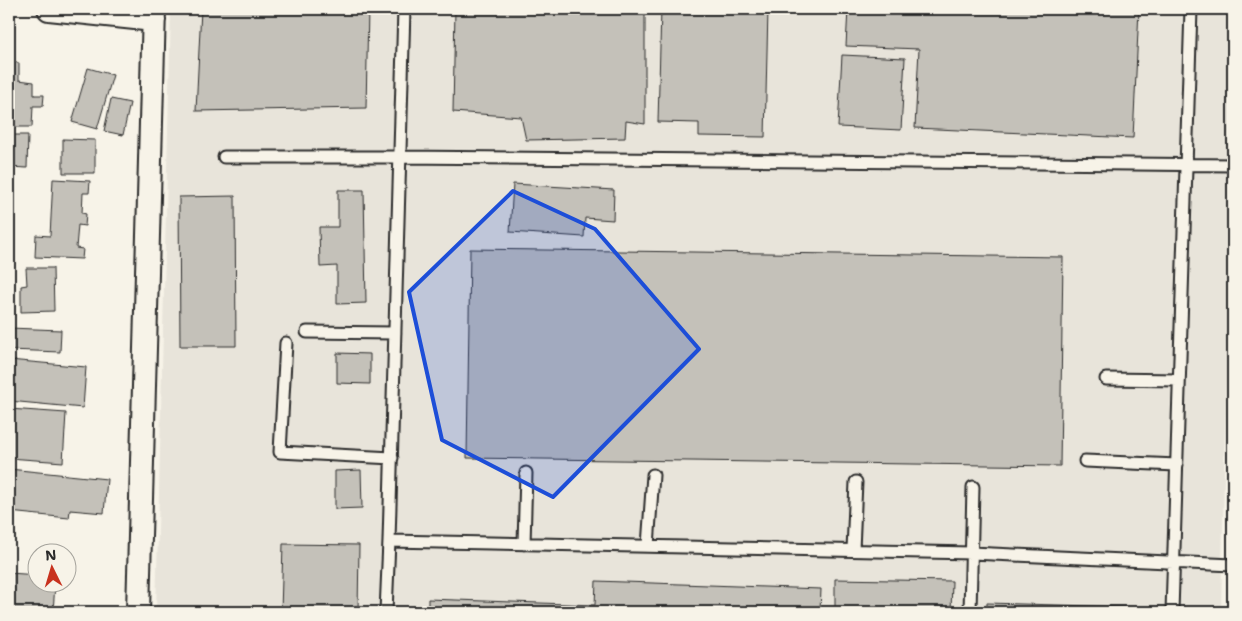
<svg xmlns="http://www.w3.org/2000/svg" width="1242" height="621" viewBox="0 0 1242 621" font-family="'Shantell Sans',sans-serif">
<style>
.built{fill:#e8e4da}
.building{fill:#c4c1b9;stroke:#2b2b2b}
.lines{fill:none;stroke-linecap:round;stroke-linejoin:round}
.lane-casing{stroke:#2b2b2b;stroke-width:15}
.street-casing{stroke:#2b2b2b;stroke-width:26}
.lane{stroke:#f7f3e8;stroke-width:11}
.street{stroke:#f7f3e8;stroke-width:22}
.marked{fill:#1d4ed8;fill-opacity:0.2;stroke:#1d4ed8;stroke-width:4;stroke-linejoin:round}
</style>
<rect width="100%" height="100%" fill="#f7f3e8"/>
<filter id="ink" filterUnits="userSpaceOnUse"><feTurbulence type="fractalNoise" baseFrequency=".02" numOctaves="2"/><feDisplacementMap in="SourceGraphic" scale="10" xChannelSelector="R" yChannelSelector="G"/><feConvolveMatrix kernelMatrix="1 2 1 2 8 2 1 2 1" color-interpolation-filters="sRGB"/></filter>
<g filter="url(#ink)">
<path class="built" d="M171,9H1233V64L1221,612H156Z"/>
<path class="building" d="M201,9H368L366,108L196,111Z
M455,9H645V124L626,121L625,138L526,140L521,117L453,112Z
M661,9H768L765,137L699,136V123L658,122Z
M848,9H1139L1133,138L915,128L919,49L846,46Z
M842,55L905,58L901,130L838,127Z
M9,62L19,63V80L34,82V95H44L43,106H33L32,127H9Z
M88,68L113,75L97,129L72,122Z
M111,99L130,103L123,135L104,131Z
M9,135H28L27,168L9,167Z
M63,139L95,140V173H63Z
M53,179L90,181L89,193H83L82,213L86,214L85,226L78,225L76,248L83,249L82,259L35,257L36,235L50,236Z
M513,184L614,190L613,220L585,218L584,237L510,232Z
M338,190H364L366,303L337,304V266L320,267L319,227H338Z
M235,196L236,346H180L179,197Z
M9,201H12L10,241H9Z
M470,249L1063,257L1060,466L467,458Z
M26,268H53L54,311L21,312V286L27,285Z
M9,328L61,330L60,352L9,350Z
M337,353L370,354V384L337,383Z
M9,360L86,367L83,408L9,401Z
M9,409L66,413L63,462L9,458Z
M9,469L107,479L104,513L70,510L69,518L9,512Z
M361,470L362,508L335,509V471Z
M283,544L359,545L358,612H281Z
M9,573L38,575V584H55L53,612H9Z
M835,579L952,581L951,612H835Z
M596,581L821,589L820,612H428V599L595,605Z
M987,603L1127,607V612H987Z"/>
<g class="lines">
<g class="lane-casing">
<path id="lane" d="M224,157H400L1233,165
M307,332L395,333
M286,343L280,452L392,458
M1106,379L1179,380
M1085,461L1177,465
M389,541L972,553L1233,565
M524,544L526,473
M648,546L653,475
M853,550L856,482
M386,612L389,541L404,9
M970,612L973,487
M1172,612L1191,9"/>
</g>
<g class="street-casing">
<path id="street" d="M49,9L154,20
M138,612L154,9"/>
</g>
<use href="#lane" class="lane"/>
<use href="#street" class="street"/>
</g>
</g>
<path class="marked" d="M513,191L595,229L699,349L553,497L442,440L409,292Z"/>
<rect width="1242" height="621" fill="none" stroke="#f7f3e8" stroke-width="30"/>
<rect x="15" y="15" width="1212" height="591" fill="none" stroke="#2b2b2b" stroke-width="2" filter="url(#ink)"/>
<g transform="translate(52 568) rotate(355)"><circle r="24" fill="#f7f3e8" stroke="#a5a39c"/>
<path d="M0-4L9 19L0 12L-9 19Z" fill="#c8321e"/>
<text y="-8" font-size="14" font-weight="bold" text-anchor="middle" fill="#2b2b2b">N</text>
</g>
</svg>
